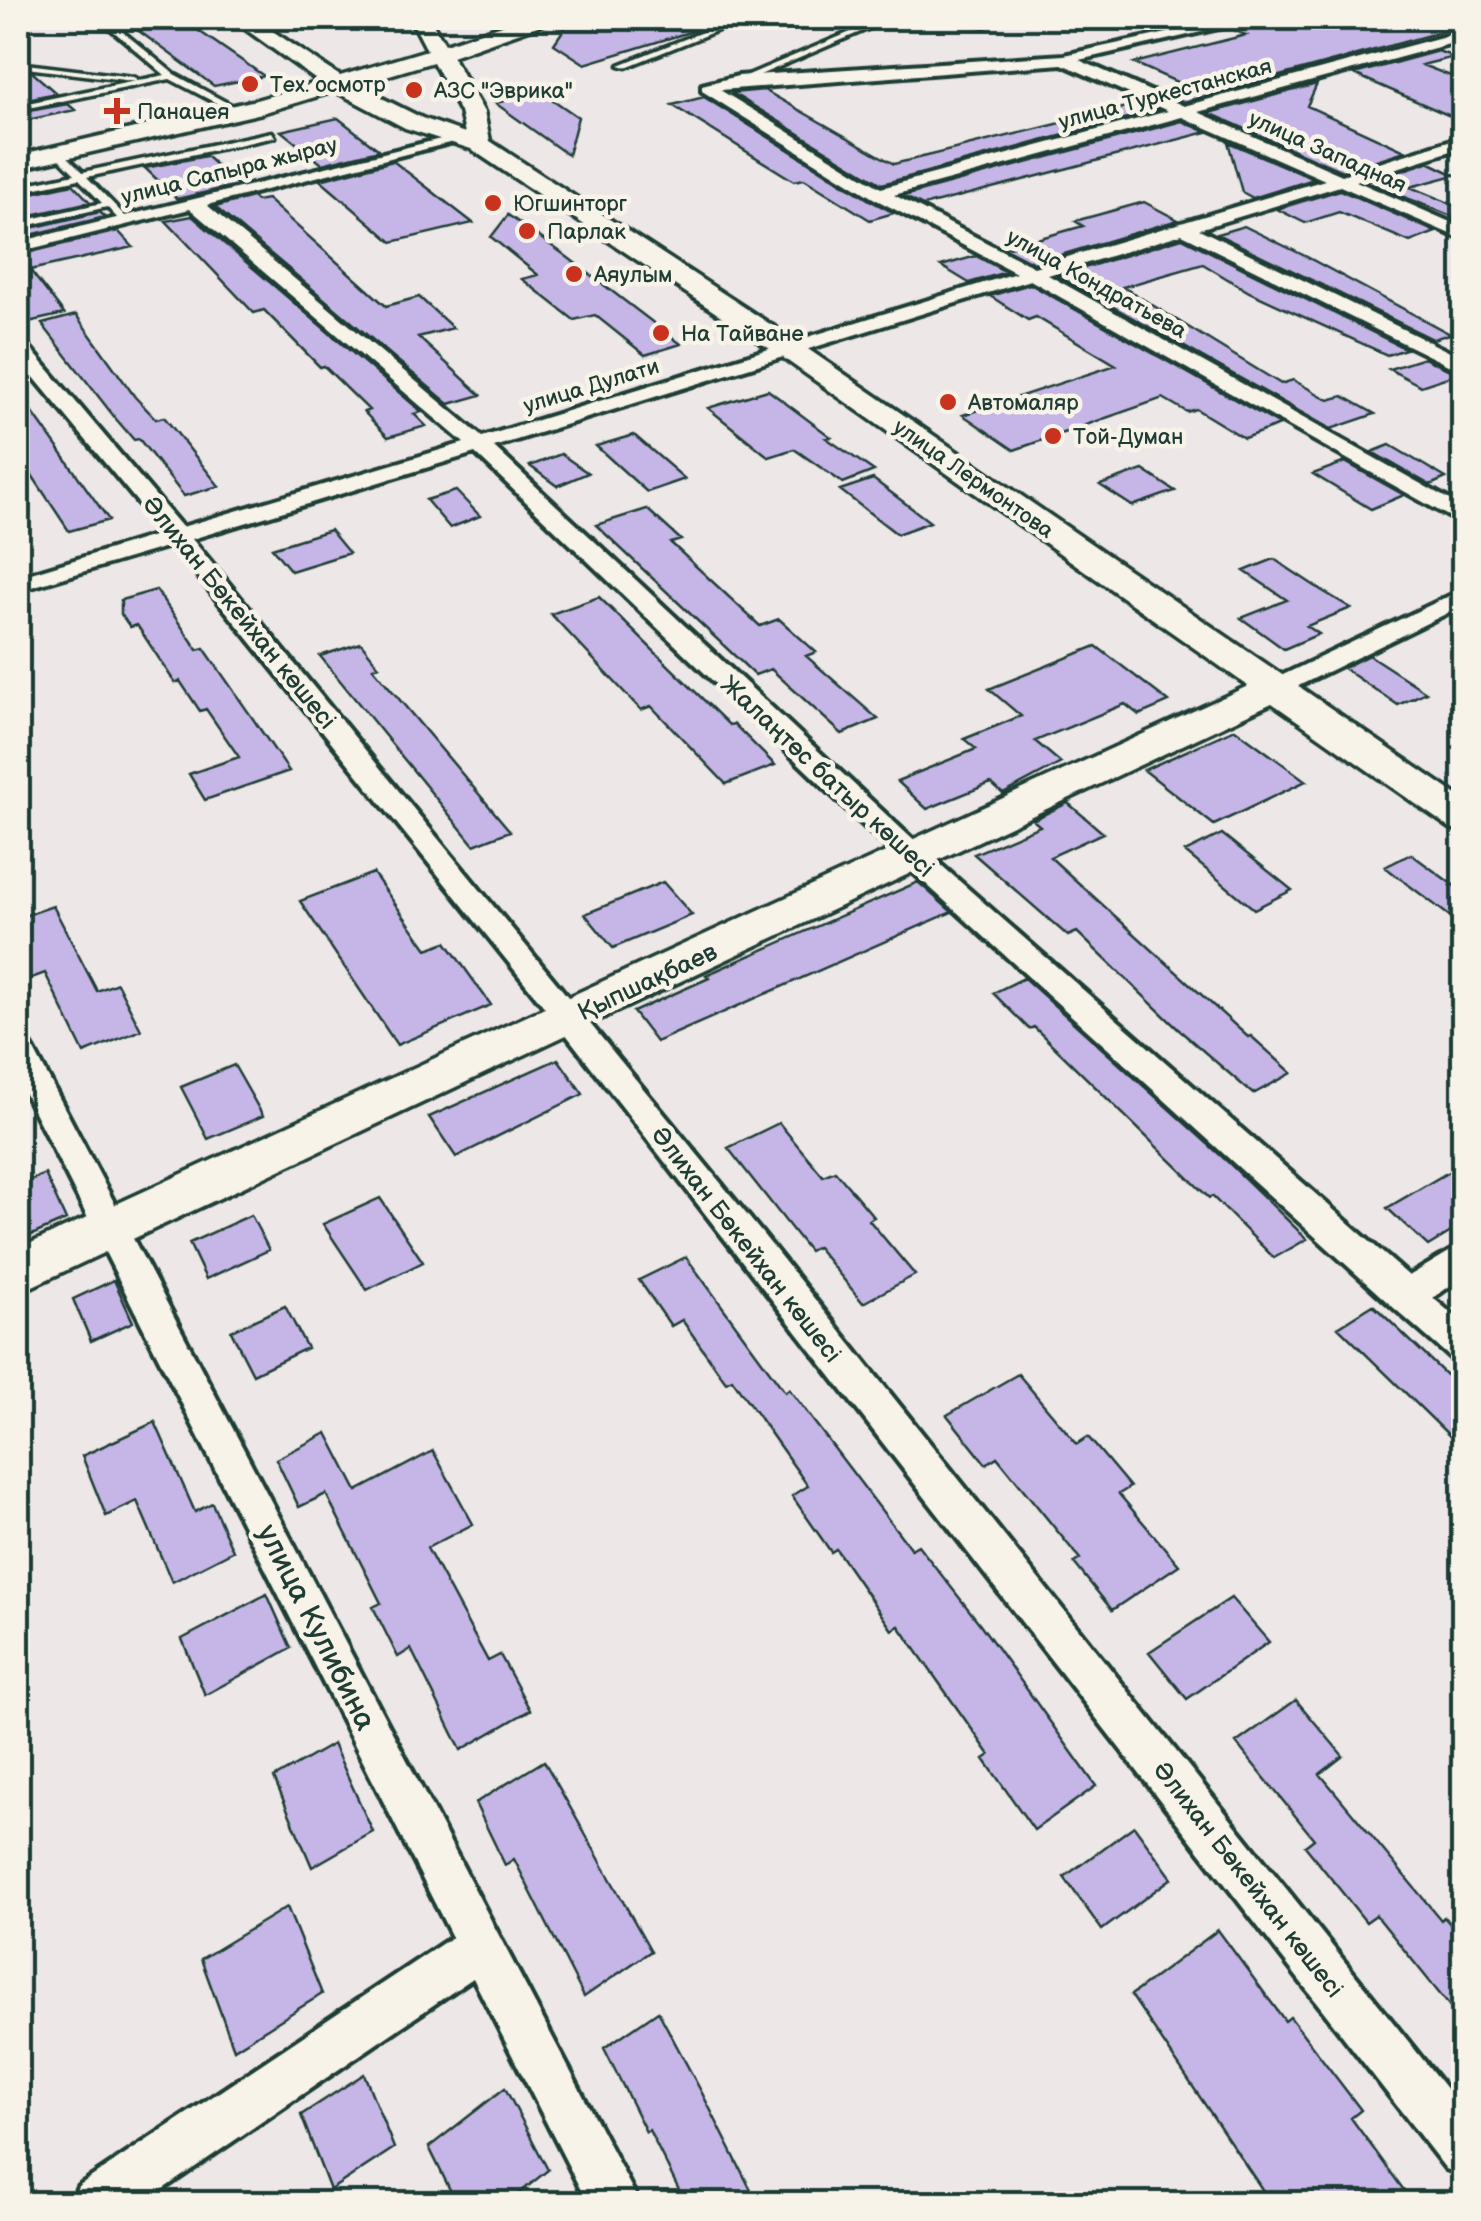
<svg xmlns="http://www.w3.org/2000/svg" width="1481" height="2221" viewBox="0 0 1481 2221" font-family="'Balsamiq Sans',sans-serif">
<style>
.building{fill:#c6b6e7;stroke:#1f3d34;stroke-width:2.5}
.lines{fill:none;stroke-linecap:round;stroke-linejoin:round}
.lane-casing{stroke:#1f3d34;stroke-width:7}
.street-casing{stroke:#1f3d34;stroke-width:8}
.secondary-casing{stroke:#1f3d34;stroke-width:7}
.lane{fill:#f7f3e8;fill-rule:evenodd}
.street{fill:#f7f3e8;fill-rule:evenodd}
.secondary{fill:#f7f3e8;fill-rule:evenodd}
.poi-dot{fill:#c8321e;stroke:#f7f3e8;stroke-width:4}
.labels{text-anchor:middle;stroke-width:9;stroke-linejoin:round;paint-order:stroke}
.far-poi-label{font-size:22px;fill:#1f3d34;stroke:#f7f3e8;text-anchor:start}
.far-street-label{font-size:22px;fill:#1f3d34;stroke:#f7f3e8}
.street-label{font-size:25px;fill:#1f3d34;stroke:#f7f3e8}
.near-street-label{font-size:30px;fill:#1f3d34;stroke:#f7f3e8}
</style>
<rect width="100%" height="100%" fill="#ede7e8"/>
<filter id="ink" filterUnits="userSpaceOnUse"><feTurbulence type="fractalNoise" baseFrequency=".01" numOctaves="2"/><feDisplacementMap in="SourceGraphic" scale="20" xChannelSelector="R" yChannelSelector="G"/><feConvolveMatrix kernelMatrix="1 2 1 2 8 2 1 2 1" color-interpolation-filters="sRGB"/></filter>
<g filter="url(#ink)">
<path class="building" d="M121,18H180L264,76L214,86Z
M1294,18H1454L1455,28L1184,102L1170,96L1179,93L1172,89L1186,86L1134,63L1246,35L1238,32Z
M570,20L696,26V30L585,64L554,44Z
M1438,51L1454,57L1422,65L1464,81V122L1354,74Z
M18,71L32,72L56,93L18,101Z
M1317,84L1307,106L1405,151L1342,171L1209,113Z
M764,90L894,164L1142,103L1157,110L882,184L732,93Z
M543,93L578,117L568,155L495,103Z
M704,97L871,201L894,213L870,220L804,179L794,181L672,105Z
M68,104L75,110L18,122V113Z
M338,118L379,150L322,164L281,131Z
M1182,121L1207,132L923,206L904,196Z
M1228,142L1314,179L1253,198L1242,192Z
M206,156L238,185L177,199L145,168Z
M393,161L473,223L392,242L320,180Z
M1428,162L1455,175L1410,187L1464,209V221L1367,182Z
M73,184L90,202L18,218V196Z
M1340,190L1436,232L1410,242L1339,212L1305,223L1277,209Z
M252,197L256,201L267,199L386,306L419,297L453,328L418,337L481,395L449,404L215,207Z
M1144,202L1178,220L1034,263L1005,248L1083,226L1075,221Z
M100,212L105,217L18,238V231Z
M508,215L562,253L681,344L645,355L595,315L574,320L522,279L538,275L491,237Z
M192,216L422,412L414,414L426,426L388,437L364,412L369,410L324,366L320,367L264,310L254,313L166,221Z
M1244,226L1307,257L1450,334L1433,339L1217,234Z
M118,231L133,247L30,270L64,314L28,322L18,308V255Z
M1182,238L1406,349L1387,355L1249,292L1203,264L1123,287L1281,384L1293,380L1329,400L1343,396L1375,414L1331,429L1058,276Z
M976,256L1006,272L969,283L941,266Z
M1030,284L1280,425L1244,438L1196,409L1187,412L1163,398L1014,450L963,415L1116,365L1036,317L1028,320L990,296Z
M76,315L135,397L156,419L164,417L219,486L184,496L139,439L134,440L116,419L42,324Z
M1424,358L1450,370L1457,374L1421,386L1389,369Z
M768,390L831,437L826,438L874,471L843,483L794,449L769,457L708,408Z
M18,392L109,520L69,531L18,454Z
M634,435L685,479L647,492L596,446Z
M1390,445L1446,478L1430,485L1372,452Z
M561,454L588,473L557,486L530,466Z
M1345,462L1404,495L1371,509L1313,474Z
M1143,470L1175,491L1132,506L1100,485Z
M873,479L930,522L897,534L840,490Z
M456,491L480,516L450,528L426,500Z
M647,509L681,540L671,543L760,626L779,619L816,652L806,656L878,719L842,734L771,669L755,675L596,525Z
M330,530L349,553L291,571L272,548Z
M1274,559L1321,590L1351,608L1307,626L1319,634L1284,649L1241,618L1287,600L1244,571Z
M156,590L198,650L204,648L289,771L205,800L189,774L239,757L206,709L200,711L180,681L175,683L137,625L130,627L121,614V600Z
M599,597L729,725L734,724L775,765L726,784L651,706L641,710L551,614Z
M361,643L379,666L373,668L510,831L474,845L320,656Z
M1096,646L1169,702L1139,715L1125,704L1035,741L1061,763L1003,794L991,783L927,809L897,781L976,749L964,739L1021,716L989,689Z
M1369,655L1426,692L1398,705L1343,668Z
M1235,729L1306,781L1214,825L1144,770Z
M1068,803L1103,833L1050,857L1248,1037L1251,1036L1292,1073L1253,1094L1178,1029L1077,932L1068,936L974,854L1040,826L1033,820Z
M1222,834L1292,890L1254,909L1185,852Z
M1411,854L1464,893V927L1385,867Z
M373,873L427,949L446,942L491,1005L397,1045L300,901Z
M663,882L692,915L613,948L585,914Z
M918,882L952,912L656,1042L633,1012L709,978L706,975Z
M53,906L97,991L117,983L141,1030L84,1053L45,973L18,983V918Z
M1024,978L1229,1163L1307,1239L1274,1258L1212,1196L1209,1198L1034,1027L1029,1029L993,993Z
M558,1059L583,1094L456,1157L429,1117Z
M234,1065L263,1116L208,1139L181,1087Z
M779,1123L823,1176L835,1171L874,1217L869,1220L915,1275L863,1303L817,1247L809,1251L728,1148Z
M1464,1163V1224L1428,1246L1387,1208Z
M45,1174L66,1220L18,1241V1185Z
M380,1198L423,1262L367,1290L323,1224Z
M251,1215L269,1250L206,1279L189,1243Z
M686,1257L785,1392L789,1389L911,1549L918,1545L980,1624L1096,1786L1034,1830L984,1759L990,1755L899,1626L892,1630L836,1549L831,1552L792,1496L808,1486L732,1379L726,1382L682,1320L671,1326L639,1280Z
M114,1280L133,1322L91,1341L73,1299Z
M1373,1305L1446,1375L1464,1365V1450L1338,1327Z
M285,1306L307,1348L253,1374L231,1331Z
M1018,1374L1077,1444L1088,1437L1130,1487L1119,1494L1179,1565L1112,1610L1074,1563L1080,1559L997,1457L986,1464L947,1415Z
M155,1422L195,1512L212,1503L233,1551L172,1582L137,1501L106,1516L82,1456Z
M327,1433L357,1491L433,1451L473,1524L427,1548L488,1661L500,1655L530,1710L461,1750L411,1649L398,1657L373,1607L381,1603L326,1494L299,1507L276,1459Z
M267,1594L291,1648L205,1695L182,1639Z
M1231,1598L1269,1642L1187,1699L1149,1652Z
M1296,1700L1343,1756L1320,1774L1441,1920L1444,1917L1464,1940V2024L1376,1915L1366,1922L1305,1846L1314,1839L1236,1743Z
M333,1744L373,1832L312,1867L274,1778Z
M544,1761L651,1951L584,1997L514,1859L505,1865L475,1803Z
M1134,1826L1172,1878L1102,1930L1064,1877Z
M287,1907L322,1994L234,2049L201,1959Z
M1218,1930L1285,2021L1290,2017L1361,2110L1351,2118L1414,2204H1272L1131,1995Z
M658,2011L702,2093L758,2204H686L649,2130L646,2132L604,2048Z
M364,2074L394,2148L330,2190L301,2115Z
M505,2088L548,2170L506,2204H457L429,2147Z"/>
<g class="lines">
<g class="lane-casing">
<path id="lane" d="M98,18H106L174,74L244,112L237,114L170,79L18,110V105L165,75Z
M738,18H748L626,67L619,65Z
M884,18H893L741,83L734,81Z
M991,18H1001L984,26L977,24Z
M1200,18H1210L1227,24L1223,26Z
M18,63L133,77L137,79L133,81L18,67Z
M272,132L275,137L87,177L126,217V221H120L107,207L18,228V222L102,203L79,179L18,192V186L75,174L56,155V151H62L83,172Z"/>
</g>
<g class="street-casing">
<path id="street" d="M1237,18H1262L1079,60L1184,106L1464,31V40L1198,112L1342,175L1464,136V147L1356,181L1464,228V240L1340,186L1199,229L1464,359V373L1182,234L1048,275L1464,508V525L1030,280L494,447L924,850L1409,1276L1464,1243V1276L1433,1298L1464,1324V1362L1451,1358L1394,1308L904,864L475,453L192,539L761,1232L1464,2111V2176L1446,2169L558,1024L173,545L18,591V577L163,533L18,358V340L25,342L182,527L464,443L190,209L18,252V242L457,135V141L207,205L482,437L1016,273L873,198L702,91V85L738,76L1064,55ZM1062,64L1168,111L881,188L720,90ZM1182,117L1325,180L1034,267L894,195Z
M1464,589V605L1284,693L1275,696L1262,688L1266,683Z
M18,1038L29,1042L34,1050L640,2204H588L473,1978L141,2204H71L78,2186L452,1937L18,1080Z"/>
</g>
<g class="secondary-casing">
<path id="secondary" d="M230,18H253L340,76L427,50L415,27L404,18L430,19L445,44L523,18H552L549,22L452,56L484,112L490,141L802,345L1464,800V832L1450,828L1272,703L18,1293V1249L1248,686L782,357L471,149L405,128L335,91L262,113L18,169V155L256,100L319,82ZM433,62L460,112L465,133L422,118L356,85Z"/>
</g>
<use href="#lane" class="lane"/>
<use href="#street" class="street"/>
<use href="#secondary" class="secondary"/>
</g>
</g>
<g class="poi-dot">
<circle cx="250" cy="84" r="10"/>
<circle cx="414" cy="90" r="10"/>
<path d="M112 96h10v10h10v10h-10v10h-10v-10h-10v-10h10z"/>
<circle cx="493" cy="203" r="10"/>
<circle cx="527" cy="231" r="10"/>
<circle cx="574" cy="274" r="10"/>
<circle cx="661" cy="333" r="10"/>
<circle cx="948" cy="402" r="10"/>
<circle cx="1053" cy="436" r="10"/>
</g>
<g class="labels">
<g class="far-poi-label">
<text x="270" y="92">Тех. осмотр</text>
<text x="434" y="98">АЗС "Эврика"</text>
<text x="137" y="119">Панацея</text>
<text x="513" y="211">Югшинторг</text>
<text x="547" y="239">Парлак</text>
<text x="594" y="282">Аяулым</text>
<text x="681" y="341">На Тайване</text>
<text x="968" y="410">Автомаляр</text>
<text x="1073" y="444">Той-Думан</text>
</g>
<g class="far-street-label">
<text transform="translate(1165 93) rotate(-15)" y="8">улица Туркестанская</text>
<text transform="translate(1328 151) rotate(24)" y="8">улица Западная</text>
<text transform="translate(229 170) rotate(-14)" y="8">улица Сапыра жырау</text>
<text transform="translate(1097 283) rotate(29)" y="8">улица Кондратьева</text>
<text transform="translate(591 385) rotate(-17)" y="8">улица Дулати</text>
<text transform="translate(974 478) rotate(35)" y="8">улица Лермонтова</text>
</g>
<g class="street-label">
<text transform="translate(240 612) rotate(51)" y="9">Әлихан Бөкейхан көшесі</text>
<text transform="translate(828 776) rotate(43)" y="9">Жалаңтөс батыр көшесі</text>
<text transform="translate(647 981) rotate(-25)" y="9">Қыпшақбаев</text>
<text transform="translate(747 1244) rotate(52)" y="9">Әлихан Бөкейхан көшесі</text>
<text transform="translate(1249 1879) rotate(52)" y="9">Әлихан Бөкейхан көшесі</text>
</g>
<g class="near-street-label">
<text transform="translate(317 1627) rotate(63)" y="10">улица Кулибина</text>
</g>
</g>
<rect width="1481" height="2221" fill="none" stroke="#f7f3e8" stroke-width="60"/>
<rect x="30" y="30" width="1421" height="2161" fill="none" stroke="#1f3d34" stroke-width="4" filter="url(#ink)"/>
</svg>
